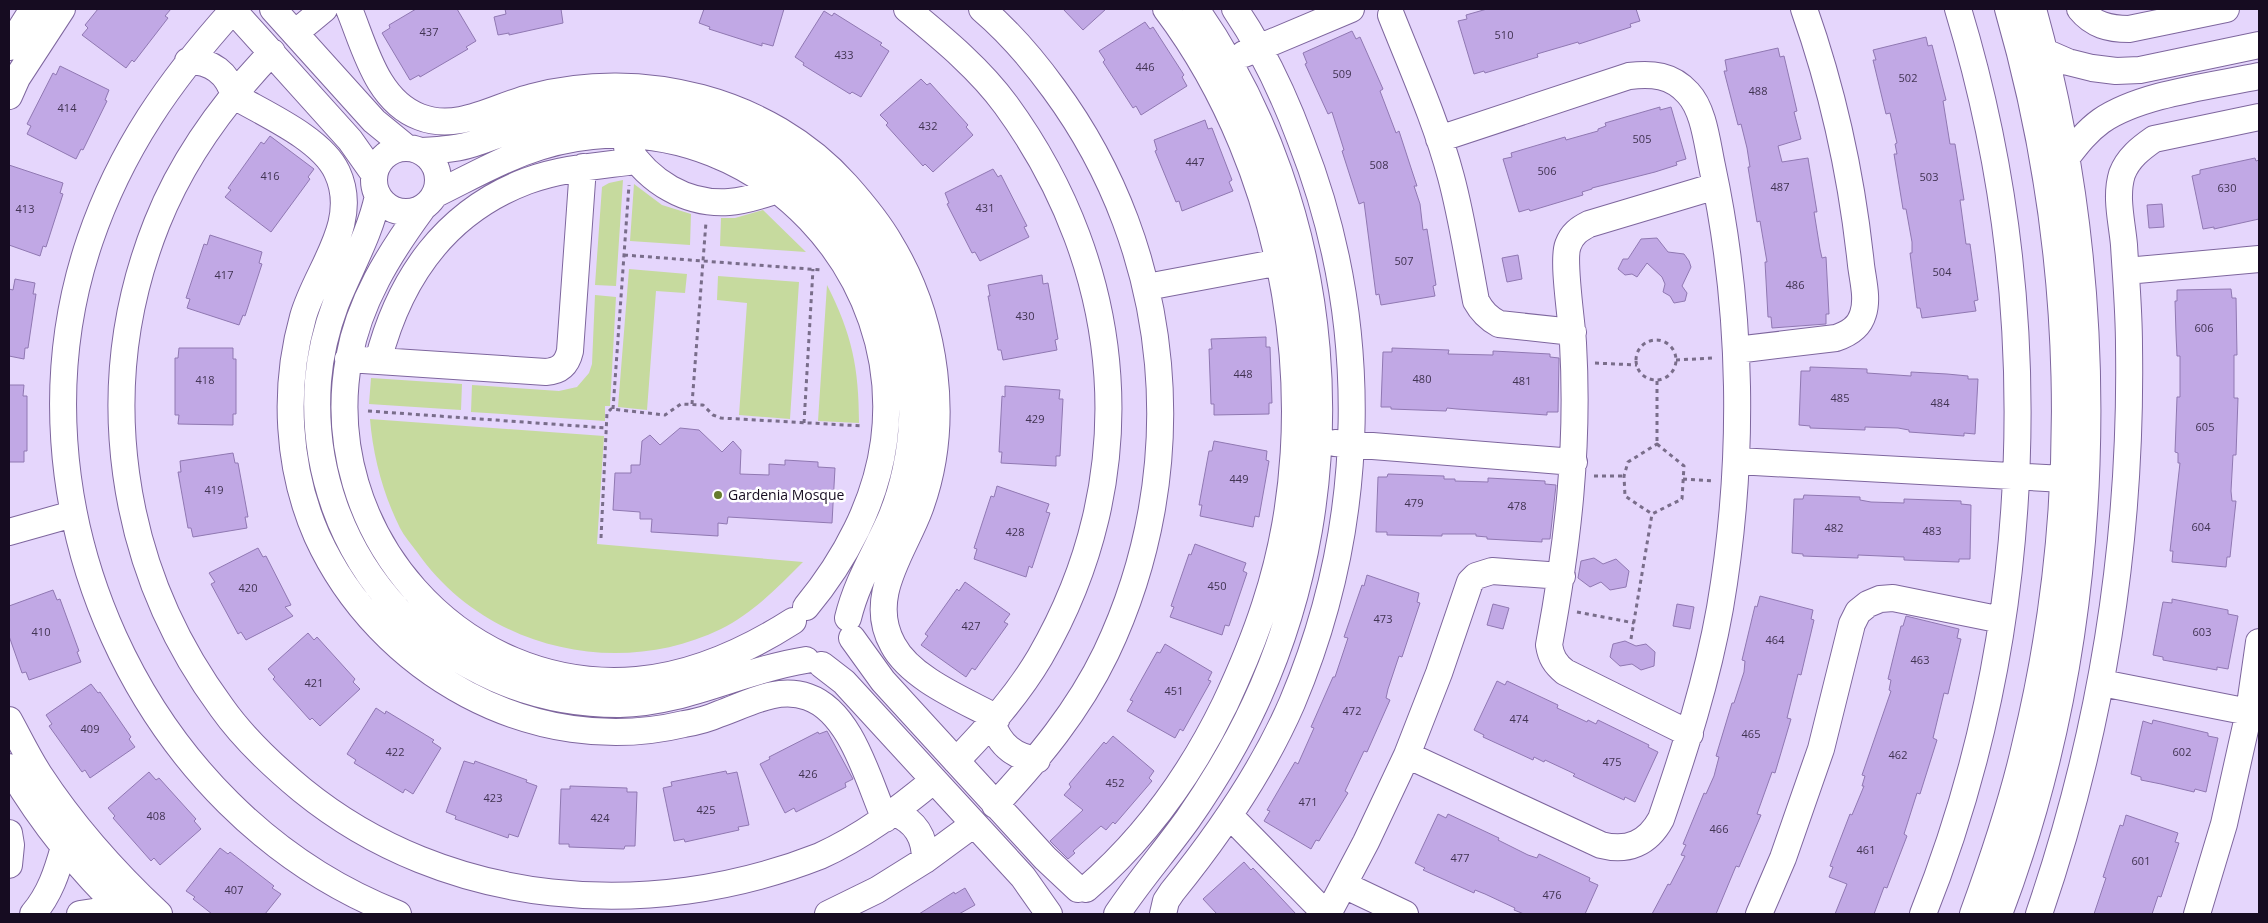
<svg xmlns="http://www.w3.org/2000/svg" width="2268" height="923" viewBox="0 0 2268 923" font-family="'Open Sans',sans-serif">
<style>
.green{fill:#c6da9e}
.building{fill:#c1a8e5;stroke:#9078b2}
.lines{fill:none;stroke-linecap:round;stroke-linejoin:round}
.minor-casing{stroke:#7e669e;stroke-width:28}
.path{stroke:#796d8a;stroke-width:3;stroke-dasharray:4 4;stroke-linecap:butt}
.minor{stroke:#fff;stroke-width:26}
.poi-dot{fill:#667b2d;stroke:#fff;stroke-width:2}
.labels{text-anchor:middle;stroke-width:5;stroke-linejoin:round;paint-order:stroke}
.number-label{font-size:11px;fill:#413352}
.poi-label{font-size:14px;fill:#160c21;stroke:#fff;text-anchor:start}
</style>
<rect width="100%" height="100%" fill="#e5d6fc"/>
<path class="green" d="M623,180L616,286L595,285L602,187L609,183Z
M634,184L662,205L691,214L690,245L630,241Z
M763,210L806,252L720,246L721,218H735Z
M629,269L687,274L685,293L656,291L647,410L618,407Z
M718,276L799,282L790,419L739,415L747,303L717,300Z
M827,285C852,334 859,368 859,423L818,421Z
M595,295L616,297L610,406H605V421L471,412L472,385L559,391L577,387L589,373L592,364Z
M371,378L462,384L461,410L369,404Z
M370,419L604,436L597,544L803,562C778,587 753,613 721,629C616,680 484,648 417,552C411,544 404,536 400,528C383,494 373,456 370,419Z"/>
<path class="building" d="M98,9H171L165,16L168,18L134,62L132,60L126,68L82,35L88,28L85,25Z
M416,9H457L476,41L466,47L468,49L420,77L419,75L410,80L382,33L390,28L389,25Z
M505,9H561L563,23L509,35V33L498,35L494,17L506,14Z
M704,9H784L773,46L762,43V46L709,29L710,27L699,23Z
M1063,9H1106L1083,30Z
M1487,9H1636L1640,21L1630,24L1631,27L1579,44L1578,42L1537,54L1538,57L1485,73L1484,71L1474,74L1458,21L1467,19L1466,15Z
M824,11L832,16L834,13L882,43L880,45L889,51L861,97L852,92L850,94L803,65L804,63L795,57Z
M1145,22L1150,29L1153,27L1184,75L1182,77L1187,86L1141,115L1136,106L1133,108L1103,62L1105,60L1099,51Z
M1352,31L1356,39L1360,37L1383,89L1380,91L1396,133L1399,131L1412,171L1417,186H1414L1420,204L1423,230L1427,229L1436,285L1433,286L1435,296L1381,305L1379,294L1376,295L1364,202L1359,204L1342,151L1344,150L1332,112L1328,114L1305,64L1307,63L1303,53Z
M1926,37L1928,46L1932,45L1946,100L1943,101L1950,144H1955L1964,200H1960L1966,244H1970L1978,300L1974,301L1976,311L1922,318L1920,308H1917L1910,253H1912V242L1906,209H1903L1894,154H1897L1895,144L1897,143L1890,113L1886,114L1873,60H1876L1873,50Z
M1778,48L1780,57L1784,56L1797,111L1794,112L1801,139L1778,146L1782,162L1808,158L1817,212H1814L1820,249L1822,258L1826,257L1829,314H1826V324L1772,328L1771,317H1768L1765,262H1767L1760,221L1757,222L1748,167H1750L1747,148L1741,124L1738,125L1724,71H1727L1725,60Z
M60,66L109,90L105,100L107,101L83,150L81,149L76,159L27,134L31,126L27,124L53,73L56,75Z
M921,79L927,85L930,83L968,125L966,127L973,135L933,172L925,164L923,166L886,125L888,123L880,115Z
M1660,107V110L1671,107L1686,159L1676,162L1677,165L1655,172L1592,188V189L1582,192L1583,195L1530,211L1529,209L1519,212L1503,159L1512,157L1511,153L1565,137L1566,140L1598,131V129L1606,126L1605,123Z
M1205,120L1208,129L1212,128L1232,180L1229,182L1233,191L1182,211L1179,201L1176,202L1155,151L1157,150L1154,140Z
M270,136L314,169L308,177L310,179L271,232L225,197L231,190L228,188L261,142L264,144Z
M2255,158L2256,161L2259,160V219L2214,229V227L2203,229L2192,176L2200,174V170Z
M9,165L63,183L60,193L63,194L46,247L43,246L40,256L9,245Z
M993,169L998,177L1001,175L1027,226L1024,227L1029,237L980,261L975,252L972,253L947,204L949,203L945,193Z
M2162,204L2164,227L2149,228L2147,205Z
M210,235L262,252L259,263L262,264L245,316L243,315L239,325L187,308L190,299L186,298L204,244L207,245Z
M1657,238L1668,252L1684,254L1689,261L1691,267L1682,286L1687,293L1685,301L1674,303L1670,296L1663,292L1665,284L1662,277L1647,263L1637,277L1632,274L1625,275L1618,269L1623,259H1628L1641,239Z
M1518,255L1522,279L1507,282L1502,258Z
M1042,275L1043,284L1048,283L1058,339L1055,340L1057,350L1003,360L1001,350H998L988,296H990L988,285Z
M15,279L35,283L33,294H36L28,348H25L24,359L9,356V289L13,290Z
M2231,289L2232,298H2236L2237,355H2234V398H2238L2236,455H2233L2231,491L2232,501H2236L2230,557H2227L2226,567L2172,562L2173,551H2170L2180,463H2178V453L2175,452L2177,397H2180V356H2177L2176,334L2175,301H2177V290Z
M1266,337V347H1270L1272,403H1269V414L1214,415V404H1211L1209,349H1212L1211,339Z
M179,348H233V359H236V414H233V425L178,424L179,415H175V358H178Z
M1392,348L1449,350L1448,354L1493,355V351L1550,354V357L1559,358L1558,412H1547V415L1457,409L1447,408L1446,411L1391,409V407H1381L1383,352H1392Z
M1810,367L1867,369V373L1911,376V372L1947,374L1968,376V379H1978L1975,434L1964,433V436L1909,432V430L1898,428L1865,427V430L1810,428V426L1799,425L1801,371H1810Z
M9,385H24L23,396H27V451H24V462H9Z
M1005,386L1060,390L1059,399H1063L1060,456H1056V466L1001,463L1002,452H999L1002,396L1005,397Z
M680,428L699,430L722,452L733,441L741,450L740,474L769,475V464L785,465V460L818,462V467L835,468L832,523L728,517L727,524L718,523V536L651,532L652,519H640V512L613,510L615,473H631V465H640L642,441L650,435L660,445Z
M1214,441L1267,451L1266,460L1269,461L1259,517L1255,516L1253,527L1200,516L1202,505H1199L1209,451H1212Z
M233,453L235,463H238L248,517H245L247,528L193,537L191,528H188L178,472H181L180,461Z
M1388,474L1444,476V479H1455V481L1488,482V478L1545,481V484L1556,485L1550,539H1542V542L1487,539V537L1476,536V534H1442V536L1387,535V532H1376L1378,477H1387Z
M997,486L1049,504L1046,512L1050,513L1032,568L1029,566L1026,577L974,559L977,549L974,548L991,496L994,497Z
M1804,495L1860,497V500L1871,502L1904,503V499L1961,501V504L1971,505L1970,559H1959V562L1904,560V557L1858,555V558L1803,556V554L1792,553L1794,499H1803Z
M1195,544L1246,563L1243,571L1247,573L1229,626L1225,625L1222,635L1170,617L1174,607L1171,606L1189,554L1191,555Z
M258,548L263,557L266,556L291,605L285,607L293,616L246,640L241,632L238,634L211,584L215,582L209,573Z
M1594,558L1603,564L1616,559L1629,571L1626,587L1610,590L1601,582L1590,587L1578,578L1581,561Z
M1367,575L1419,593L1417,602L1420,603L1402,657L1399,656L1388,689L1386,698L1390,700L1367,752L1364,751L1345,791L1348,793L1319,841L1316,840L1311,849L1264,821L1270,811L1267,810L1295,762L1298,764L1314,728L1311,727L1333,677H1335L1348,638L1344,637L1362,585L1364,586Z
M965,582L1010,614L1004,622L1008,624L975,670L972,668L966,677L921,645L928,636L925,634L957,589L959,591Z
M53,590L57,600L60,599L79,651L77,652L81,662L29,680L26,672L22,673L9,636V606Z
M1760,596L1813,610L1811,619L1814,620L1801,675L1798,674L1787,718L1791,719L1775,773L1772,772L1757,814L1761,815L1739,867L1736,866L1716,914H1652L1668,884L1670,885L1685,856L1681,855L1686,845L1683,844L1704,793L1706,794L1714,776L1719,757L1716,756L1732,703H1734L1744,672L1745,661L1742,660L1755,606L1757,607Z
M2172,599L2228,610V614L2238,616L2228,669L2217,667V670L2163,660V657L2153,655L2163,602L2172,603Z
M1493,604L1509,608L1503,629L1487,625Z
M1677,604L1694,607L1690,629L1673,626Z
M1906,616L1959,629L1957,638L1961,639L1948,694L1944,693L1933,738L1937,740L1920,794L1917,793L1904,834L1907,836L1887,888L1884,887L1874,914H1835L1847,884L1829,877L1833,867L1830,866L1850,814L1852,815L1864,786H1862L1865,776L1862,775L1891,691L1889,690L1891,680L1888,679L1901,626H1903Z
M308,633L314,640L317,637L355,679L353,682L360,689L320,726L312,718L310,720L273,679L275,677L268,669Z
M1625,641L1636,646L1646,644L1655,652L1654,666L1641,670L1632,664L1620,666L1610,657L1613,644Z
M1165,644L1212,672L1208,680L1211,681L1183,731L1180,729L1175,738L1127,711L1133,701L1130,700L1157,652L1160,653Z
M1497,681L1505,685L1507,681L1558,705L1557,708L1587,722L1588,720L1596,724L1598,720L1649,745L1648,747L1658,752L1635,802L1625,797L1624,800L1573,776L1575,774L1545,760L1544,762L1534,757L1533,760L1483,737L1484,735L1474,730Z
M91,684L98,693L100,692L131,737L129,739L135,747L90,778L85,770L82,772L49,726L52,724L46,715Z
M376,708L385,714L386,711L434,740L432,742L441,748L413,794L405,789L403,793L354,763L356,760L347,754Z
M2153,720L2208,733V736L2218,738L2206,792L2195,789L2194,792L2161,784L2141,780V777L2131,774L2143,721L2152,724Z
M827,731L853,779L845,783L846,787L796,812L794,808L785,813L760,764L770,759L769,757L818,732L819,734Z
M1113,736L1154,771L1149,778L1152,781L1115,824L1113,822L1106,830L1101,826L1073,851L1075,853L1068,859L1050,841L1083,810L1064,795L1071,787L1069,784L1104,742L1106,744Z
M464,761L474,764L475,761L527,780L526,782L537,786L518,837L509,834L508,838L455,819L456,816L446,812Z
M726,771L727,774L737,772L749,825L738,827L739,830L685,842L684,839L674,841L663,788L672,786L671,782Z
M149,772L156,780L159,778L196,819L194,821L201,829L160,865L154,858L151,861L113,818L115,816L108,808Z
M570,786L627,788V792H637L635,846H625L624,849L569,847V844H559L561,789H570Z
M1438,814L1446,818L1448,814L1499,838L1498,840L1528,855L1537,858L1539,854L1590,878L1589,881L1598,885L1585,914H1524L1514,910L1515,908L1485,894L1475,890L1474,893L1423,870L1425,868L1415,863Z
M2126,815L2178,833L2175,842L2179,843L2161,897L2158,896L2152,914H2094L2106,878L2103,877L2120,825L2123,826Z
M220,848L228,854L230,852L274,886L272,888L281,894L265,914H212L193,899L195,897L186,891Z
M1244,862L1251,870L1253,868L1296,914H1217L1203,899Z
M965,888L975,905L959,914H919L954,892L955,894Z"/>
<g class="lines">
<g class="minor-casing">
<path id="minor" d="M232,9L350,140L374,174
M273,9L374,121L407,148
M349,9C365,48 377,101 420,117C458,132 496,106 532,97C641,68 769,99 846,185C862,203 878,222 890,243C937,320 951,423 920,508C904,552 866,597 893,645C911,679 964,700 997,718
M907,9C942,38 979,68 1006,105C1127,271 1144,478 1040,657C1017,696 987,729 956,761
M982,9C1009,32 1033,60 1054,89C1175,253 1193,470 1106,653C1078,711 1038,759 995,805
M2080,9C2093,25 2109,29 2129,29L2226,9
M233,10C170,80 121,149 90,240C1,501 140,813 398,914
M1391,15C1412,68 1436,121 1451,177C1462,218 1468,259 1476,301C1482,312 1488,318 1499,324L1573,332
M295,33L324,9
M9,47L33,9
M272,52C225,101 182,160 157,223C92,386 118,567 222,708C244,739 273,766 302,790C447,908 649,923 820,856C862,837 899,809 934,780
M2045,52L2068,62L2092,68L2116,71L2140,70L2259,45
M1244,54L1351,9
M188,61C212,61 228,73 234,96C265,114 322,139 337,172C361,223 316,270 303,317C283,388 287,468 317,536C379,672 534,760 684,724C696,722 708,719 719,714C748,704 777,686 808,697C851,712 868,780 885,819
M9,96L17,78L62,9
M627,147C649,182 687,205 729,202C746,201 762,195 778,190
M374 180a32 32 0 1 1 64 0a32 32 0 1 1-64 0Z
M421,151C440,150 460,149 478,142C516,129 553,112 594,111C626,110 660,111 691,120C824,155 917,283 912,420C911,452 903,490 890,520C875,554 857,581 848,618
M2067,157C2077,144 2087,131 2101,121C2140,94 2212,86 2259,76
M436,194C489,168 530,142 592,136C762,120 906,273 884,441C876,502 845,560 806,607
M378,196C370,234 351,266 336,303C327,327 320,355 318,381C305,558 442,705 620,704C685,703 742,670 806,660
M422,209C389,254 359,302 349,358C317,531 460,695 637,680C694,675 746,651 793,621
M2126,271L2259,259
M1147,287L1280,262
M1736,350L1836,338C1848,334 1859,328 1863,314C1868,299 1863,281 1861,265C1852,179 1833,91 1804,9
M348,359L546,372C560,371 567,364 570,351L583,167
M378,361C399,279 445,212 527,181C562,168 599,166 636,161
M1335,443L1574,462
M1737,461L2064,479
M9,532L73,514
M852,638L883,681L1045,858L1078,889
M822,665L844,682L1023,877L1049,914
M2102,683L2259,714
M9,720C19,738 28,757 39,774C73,826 114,872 159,914
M992,723C1000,745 1014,757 1037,760
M1690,734L1565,672C1555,664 1551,657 1549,645C1568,543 1579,446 1573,343C1572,322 1562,260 1568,245C1572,234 1579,229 1589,224L1716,186
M1407,755L1601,845C1628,852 1648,843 1661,819C1685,749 1707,681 1720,608C1745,462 1743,311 1712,166C1707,143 1704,110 1688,93C1672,75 1652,73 1629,76L1439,139
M9,767C41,822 81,871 126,914
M895,813C916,822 925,837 925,860
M1230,816L1326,914
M9,833L11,845L9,865
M1344,885L1405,914
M1086,889C1145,838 1191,774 1225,704C1240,672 1254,639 1265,605C1329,412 1288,171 1166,9
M33,914C50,894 57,872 64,847
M80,914L119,908
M828,914L877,890L925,860L974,824
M1117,914C1139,881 1165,851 1188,819C1213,783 1236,745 1255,704C1358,482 1336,211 1196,9
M1163,914L1166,901L1172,892C1219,834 1262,772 1292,703C1368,523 1372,322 1301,141C1284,95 1262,49 1235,9
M1328,914L1366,842L1407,755L1439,673L1470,582L1476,576L1492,571L1562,576
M1759,914L1783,858L1821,749L1852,624L1858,612L1868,604L1880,599L1893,598L2002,620
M1923,914C2037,629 2047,302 1958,9
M1973,914C1993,859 2012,803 2025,746C2084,504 2077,248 2008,9
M1999,914C2106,631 2114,299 2033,9
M2039,914C2102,730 2132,540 2129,346C2129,312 2126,279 2124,245C2122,222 2115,197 2122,174C2128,158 2141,148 2154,139L2259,117
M2197,914L2224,824L2249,712L2259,642"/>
</g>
<path class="path" d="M624,255L822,270
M1636 360a20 20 0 1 1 40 0a20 20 0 1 1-40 0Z
M1676,360L1713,358
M1595,363L1637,365
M1657,381V444
M692,404L706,222
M613,409L629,185
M368,411L607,428
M804,423L813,269
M1657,444L1684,466L1682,499L1652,514L1625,496L1624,476L1628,462Z
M1594,476H1624
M1683,479L1713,481
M601,538L607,413L611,409L665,415L681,404L703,405L713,415L721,418L863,426
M1577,612L1634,623
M1631,639L1652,514"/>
<use href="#minor" class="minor"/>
</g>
<circle class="poi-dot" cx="718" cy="495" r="5"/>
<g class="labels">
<g class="number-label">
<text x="429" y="36">437</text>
<text x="1504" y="39">510</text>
<text x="844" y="59">433</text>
<text x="1145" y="71">446</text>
<text x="1342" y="78">509</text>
<text x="1908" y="82">502</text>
<text x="1758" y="95">488</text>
<text x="67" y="112">414</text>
<text x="928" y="130">432</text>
<text x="1642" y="143">505</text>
<text x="1195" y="166">447</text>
<text x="1379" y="169">508</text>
<text x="1547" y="175">506</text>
<text x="270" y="180">416</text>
<text x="1929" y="181">503</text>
<text x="1780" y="191">487</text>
<text x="2227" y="192">630</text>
<text x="985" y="212">431</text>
<text x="25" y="213">413</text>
<text x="1404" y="265">507</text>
<text x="1942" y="276">504</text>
<text x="224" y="279">417</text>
<text x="1795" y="289">486</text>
<text x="1025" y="320">430</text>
<text x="2204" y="332">606</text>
<text x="1243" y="378">448</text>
<text x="1422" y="383">480</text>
<text x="205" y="384">418</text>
<text x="1522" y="385">481</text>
<text x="1840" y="402">485</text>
<text x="1940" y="407">484</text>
<text x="1035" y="423">429</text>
<text x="2205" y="431">605</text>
<text x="1239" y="483">449</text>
<text x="214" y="494">419</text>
<text x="1414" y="507">479</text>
<text x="1517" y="510">478</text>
<text x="2201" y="531">604</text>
<text x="1834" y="532">482</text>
<text x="1932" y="535">483</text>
<text x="1015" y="536">428</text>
<text x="1217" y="590">450</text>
<text x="248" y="592">420</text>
<text x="1383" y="623">473</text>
<text x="971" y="630">427</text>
<text x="41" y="636">410</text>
<text x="2202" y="636">603</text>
<text x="1775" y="644">464</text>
<text x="1920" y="664">463</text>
<text x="314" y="687">421</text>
<text x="1174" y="695">451</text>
<text x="1352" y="715">472</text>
<text x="1519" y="723">474</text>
<text x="90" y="733">409</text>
<text x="1751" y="738">465</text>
<text x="395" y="756">422</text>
<text x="2182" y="756">602</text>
<text x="1898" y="759">462</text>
<text x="1612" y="766">475</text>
<text x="808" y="778">426</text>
<text x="1115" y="787">452</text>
<text x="493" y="802">423</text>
<text x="1308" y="806">471</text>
<text x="706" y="814">425</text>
<text x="156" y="820">408</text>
<text x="600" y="822">424</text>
<text x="1719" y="833">466</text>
<text x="1866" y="854">461</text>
<text x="1460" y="862">477</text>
<text x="2141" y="865">601</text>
<text x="234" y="894">407</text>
<text x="1552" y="899">476</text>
</g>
<g class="poi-label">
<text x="728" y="500">Gardenia Mosque</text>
</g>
</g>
<rect width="2268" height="923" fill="none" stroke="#160c21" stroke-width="20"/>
</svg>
